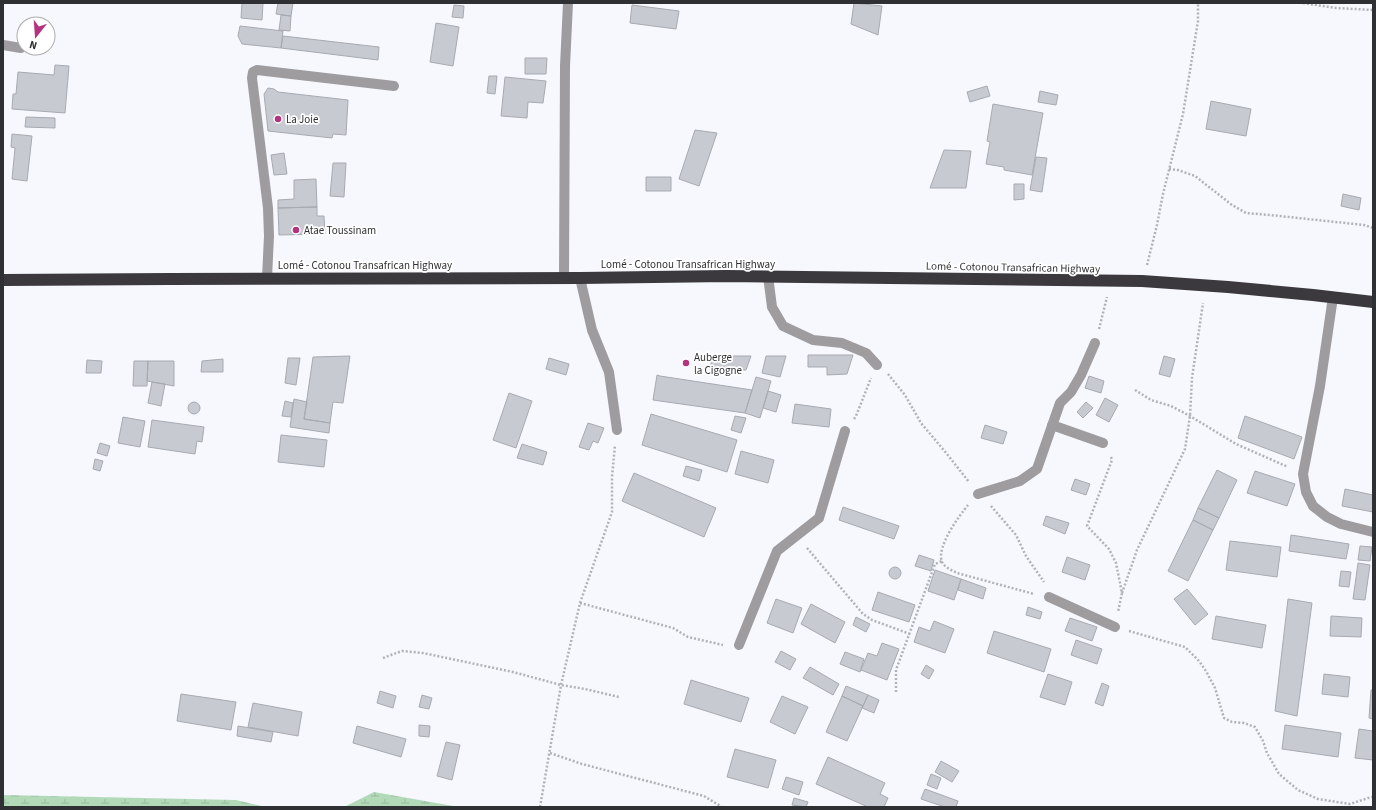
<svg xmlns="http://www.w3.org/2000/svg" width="1376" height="810" viewBox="0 0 1376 810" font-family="'Source Sans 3',sans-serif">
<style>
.wetland{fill:url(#wetland-marsh)}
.building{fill:#c8cad2;stroke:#a8aab1}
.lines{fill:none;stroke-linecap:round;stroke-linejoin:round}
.path{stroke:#b0b2b7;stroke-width:2.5;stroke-dasharray:2 2;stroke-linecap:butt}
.street{stroke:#9e9c9f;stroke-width:10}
.highway{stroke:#3c393e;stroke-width:12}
.poi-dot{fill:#b3337e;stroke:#fff;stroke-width:1.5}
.labels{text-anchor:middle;stroke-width:3.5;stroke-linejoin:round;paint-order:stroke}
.poi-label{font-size:11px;fill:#2f3033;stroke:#fff;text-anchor:start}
.street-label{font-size:11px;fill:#2f3033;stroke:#fff}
</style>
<defs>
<pattern id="wetland-marsh" width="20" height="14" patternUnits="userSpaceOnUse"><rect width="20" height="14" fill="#b2dab9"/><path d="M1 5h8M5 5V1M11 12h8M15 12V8" fill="none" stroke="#99bba0"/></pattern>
</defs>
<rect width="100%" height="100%" fill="#f6f8fe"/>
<path class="wetland" d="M374,792L459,807H344Z
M3,795L236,800L266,807H3Z"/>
<path class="building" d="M242,3H263L262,20L241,18Z
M278,3H293L291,16L276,14Z
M854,3L882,6L878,35L851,24Z
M454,5L464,6L463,18L452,17Z
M632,5L679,11L676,29L630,23Z
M281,15L291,16L290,31L279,30Z
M436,23L459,27L453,66L430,62Z
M240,26L283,31L281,48L242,44L238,36Z
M283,36L379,47L378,60L281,48Z
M525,58H547L546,74H525Z
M55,65L69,66L65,113L12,109L13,94H16L18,72L54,75Z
M489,76H497L495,94L487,93Z
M505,77L546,81L543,103L528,102L527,118L501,116Z
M987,86L990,96L970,102L967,92Z
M268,88L274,89L278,92L348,100L346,135L333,134L332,138L268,131L264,94Z
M1040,91L1058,95L1056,105L1038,102Z
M1211,101L1251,109L1246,136L1206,129Z
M993,104L1043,113L1032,175L1004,170V167L986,164L990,142L987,141Z
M26,117L55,118V128L25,127Z
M695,130L717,133L699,186L679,179Z
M12,134L32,136L27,181L12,179L15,148L11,147Z
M944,150L971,151L966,188H930Z
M284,153L287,174L274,175L271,155Z
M1036,157L1047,158L1042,192L1030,190Z
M333,163H346L344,197L330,196Z
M646,177H671V191H646Z
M316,179L317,207L278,208V200L294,199V180Z
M1014,184H1024V199L1014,200Z
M1343,194L1361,198L1359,210L1341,206Z
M317,207V216H324L325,234L279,235L278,208Z
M808,355H853L847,374L827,375V367H808Z
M350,356L343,403L333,402L330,423L304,419L313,357Z
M711,356H751L746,370H711Z
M766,356H786L780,377L762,373Z
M1164,356L1175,359L1170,377L1159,374Z
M288,358H300L296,385L285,383Z
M549,358L569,364L566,375L546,369Z
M223,359V372H201L202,361Z
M87,360L102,361L101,373H86Z
M134,361H148L147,386H133Z
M148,361H174V386L147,381Z
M657,375L660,376L752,390L745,413L653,400Z
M1089,376L1104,381L1101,393L1085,388Z
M756,377L771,381L760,418L745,413Z
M152,382L165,384L161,406L148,403Z
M768,391L781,395L776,412L763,408Z
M509,393L532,401L516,448L493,440Z
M1105,398L1118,405L1109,422L1096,415Z
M294,399L307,402L304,419L330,423L329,433L290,427Z
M285,401L293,403L291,417L282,416Z
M188 408a6 6 0 1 1 12 0a6 6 0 1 1-12 0Z
M1086,402L1093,408L1083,418L1077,412Z
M795,404L831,409L829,427L792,423Z
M651,414L737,440L727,472L642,445Z
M735,416L746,418L741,433L731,430Z
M1245,416L1302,437L1294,459L1238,438Z
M123,417L145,421L140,447L118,443Z
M152,420L204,427L202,442L197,441L195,454L148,447Z
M588,423L604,428L598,443L593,441L589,450L579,447Z
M985,425L1007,432L1003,444L981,438Z
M281,435L327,440L324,467L278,462Z
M100,443L110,446L107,456L97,453Z
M522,444L547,452L543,465L517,458Z
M741,451L774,460L768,483L735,474Z
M95,459L103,461L100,471L93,469Z
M686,466L702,470L699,481L683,476Z
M1217,470L1237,480L1219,518L1198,508Z
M1255,471L1295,484L1287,506L1247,493Z
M634,473L716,508L704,537L622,501Z
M1075,479L1090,484L1086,495L1071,490Z
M1345,489L1373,495V512L1342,506Z
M843,507L899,526L894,539L839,520Z
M1198,508L1219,518L1213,530L1193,520Z
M1046,516L1069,523L1065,534L1043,525Z
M1193,520L1213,530L1188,581L1168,571Z
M1291,535L1349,544L1346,559L1289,551Z
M1230,541L1281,547L1277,577L1226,570Z
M1360,546L1372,547L1370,561L1358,560Z
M919,555L934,560L931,571L915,566Z
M1067,557L1090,565L1085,580L1062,572Z
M1358,563L1370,565L1365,600L1353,599Z
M889 573a6 6 0 1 1 12 0a6 6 0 1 1-12 0Z
M935,570L961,579L954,600L928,591Z
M1341,571L1351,572L1349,587L1339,586Z
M961,579L986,588L983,599L958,590Z
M1187,589L1208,614L1195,625L1174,599Z
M878,592L915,605L909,622L872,610Z
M776,599L802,608L793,633L767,623Z
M1288,599L1312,603L1297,716L1275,711Z
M811,604L845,622L835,643L801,624Z
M1028,607L1042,612L1040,619L1026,615Z
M1216,616L1266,625L1262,648L1212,639Z
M1331,616L1362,618L1361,637L1330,636Z
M856,617L870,624L866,632L853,625Z
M1070,618L1097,627L1092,641L1065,631Z
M934,621L954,629L945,653L914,642L919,627L930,631Z
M994,631L1051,649L1044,672L987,653Z
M1076,640L1102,649L1097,664L1071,655Z
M882,643L899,649L887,680L861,670L868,653L877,656Z
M781,651L796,659L790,670L775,662Z
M845,652L864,659L860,672L840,664Z
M926,665L934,670L929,679L921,674Z
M810,667L839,684L833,695L803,678Z
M1048,674L1072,682L1065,705L1040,697Z
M1324,674L1350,677L1348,697L1322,694Z
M691,680L749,698L741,722L684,704Z
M1102,683L1109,686L1103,706L1095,703Z
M846,686L868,695L863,706L842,696Z
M1371,690H1373V719L1369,718Z
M380,691L396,696L393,708L377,703Z
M181,694L236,702L231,730L177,721Z
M422,695L432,698L429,709L419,707Z
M868,695L879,700L874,713L862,708Z
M782,696L808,707L795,734L770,722Z
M842,696L863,706L847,741L826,732Z
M253,703L302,712L298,736L248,727Z
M419,725L430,726L429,737L419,736Z
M1285,725L1341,733L1338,757L1282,749Z
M238,726L273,732L271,742L237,736Z
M357,726L406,739L401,757L353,743Z
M1359,729L1373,731V760L1355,758Z
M446,742L460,745L452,780L437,776Z
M735,749L776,760L768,788L727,777Z
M828,757L885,783L880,794L888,798L884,807H868L816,784Z
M941,761L959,771L952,782L935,772Z
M931,774L941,778L937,789L927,785Z
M786,777L803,782L799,795L782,789Z
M925,789L958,801L956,807H945L921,799Z
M794,798L808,802L806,807L792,805Z"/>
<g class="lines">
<path class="path" d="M1303,3L1336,8L1373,10
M1169,169L1178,170L1195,176L1232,205L1246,213L1270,215L1364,225L1373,228
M1147,265L1157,225L1163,194L1183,114L1198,21V3
M1099,329L1107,297
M888,374L905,395L921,423L947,454L969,482
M1135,390L1151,400L1171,406L1190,416L1236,444L1288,467
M854,419L856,416L871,378
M1111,457L1112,460L1087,526L1109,549L1116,563L1122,593L1118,612
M968,505C959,516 936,547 942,562C945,568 952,570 957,573L1034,594
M991,506L1016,535L1026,556L1044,582
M807,548L863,614L872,620L910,634
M1122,593L1137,550L1185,449L1190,416L1192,378L1203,303
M580,603L673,628L688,637L723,645
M1129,631L1185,647L1199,661L1206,671L1215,688L1224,718L1232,722L1244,723L1255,727L1263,741L1267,753L1279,774L1298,790L1318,799L1350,804L1368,798L1373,797
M383,658L402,651L423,653L513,672L561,685L585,689L619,697
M896,692V670L935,564L942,561
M550,753L582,764L704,796L722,807
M540,807L561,685L580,603L612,512V477L615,445"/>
<path class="street" d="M3,45L21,48
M768,276L772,307L783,326L813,340L842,343L866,353L877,365
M267,278L269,236L268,208L252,78L253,72L257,70L394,86
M564,278L565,66L568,3
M580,278L592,330L609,372L617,430
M1333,297L1320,386L1303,474L1306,492L1313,506L1327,517L1341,524L1373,532
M1052,425L1103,443
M978,494L1020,481L1037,469L1060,403L1071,392L1081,375L1095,343
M1049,597L1115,627
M739,645L777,551L819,518L845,431"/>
<path class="highway" d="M3,280L170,279L580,278L727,276L1142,281L1228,287L1313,295L1373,302"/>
</g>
<g class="poi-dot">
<circle cx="278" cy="119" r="4"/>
<circle cx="296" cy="230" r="4"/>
<circle cx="686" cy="363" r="4"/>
</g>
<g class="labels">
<g class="poi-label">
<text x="286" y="123">La Joie</text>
<text x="304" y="234">Atae Toussinam</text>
<text x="694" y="361">Auberge<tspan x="694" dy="13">la Cigogne</tspan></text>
</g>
<g class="street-label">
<text x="688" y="268">Lomé - Cotonou Transafrican Highway</text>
<text x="365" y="269">Lomé - Cotonou Transafrican Highway</text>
<text transform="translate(1013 267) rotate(1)" y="4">Lomé - Cotonou Transafrican Highway</text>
</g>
</g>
<rect width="1376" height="810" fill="none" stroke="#2f3033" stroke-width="8"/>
<g transform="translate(36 36) rotate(197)"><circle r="19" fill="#ffffff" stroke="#acacad"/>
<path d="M0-3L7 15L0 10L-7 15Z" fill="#b3337e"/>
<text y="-6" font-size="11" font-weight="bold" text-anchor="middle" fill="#2f3033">N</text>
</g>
</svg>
